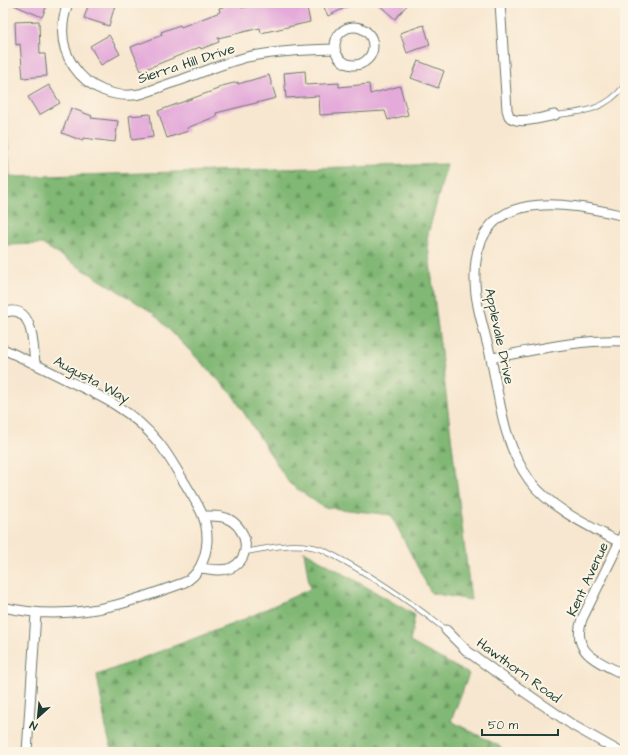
<svg xmlns="http://www.w3.org/2000/svg" width="628" height="755" viewBox="0 0 628 755" font-family="'Architects Daughter',sans-serif">
<style>
.forest{fill:url(#forest-firs);stroke:#507a54}
.building{fill:#e4aada}
.lines{fill:none;stroke-linecap:round;stroke-linejoin:round}
.lane-casing{stroke:#6b786b;stroke-width:6}
.street-casing{stroke:#6b786b;stroke-width:11}
.lane{stroke:#fff;stroke-width:4.5}
.street{stroke:#fff;stroke-width:9}
.labels{text-anchor:middle;stroke-width:4;stroke-linejoin:round;paint-order:stroke}
.street-label{font-size:14px;fill:#1f3d34;stroke:#fcf5e5}
</style>
<defs>
<pattern id="forest-firs" width="22" height="20" patternUnits="userSpaceOnUse"><rect width="22" height="20" fill="#81b875"/><path d="M5 1l3.5 6h-7zM16 11l3.5 6h-7z" fill="#699761"/></pattern>
</defs>
<rect width="100%" height="100%" fill="#fcf5e5"/>
<filter id="ink" filterUnits="userSpaceOnUse"><feTurbulence type="fractalNoise" baseFrequency=".025" numOctaves="2"/><feDisplacementMap in="SourceGraphic" scale="8" xChannelSelector="R" yChannelSelector="G"/><feConvolveMatrix kernelMatrix="1 2 1 2 8 2 1 2 1" color-interpolation-filters="sRGB"/></filter>
<filter id="wash" filterUnits="userSpaceOnUse"><feTurbulence type="fractalNoise" baseFrequency=".012" numOctaves="4" result="noise"/><feDisplacementMap in="SourceGraphic" scale="16" xChannelSelector="R" yChannelSelector="G"/><feGaussianBlur stdDeviation="0.9" result="paint"/><feColorMatrix in="noise" values="0 0 0 0 0 0 0 0 0 0 0 0 0 0 0 0 0 1.4 0 .05"/><feComposite in="paint" operator="in"/></filter>
<g filter="url(#wash)">
<rect width="100%" height="100%" fill="#f8e7d0"/>
<path class="forest" d="M3,73L10,177L447,164L427,238L471,600L431,593L391,515L323,507L289,483L232,394L152,312L42,244L3,245Z
M304,551L415,615L410,642L469,674L451,721L501,747V752H113L107,734L97,675L238,622L310,589Z"/>
<g id="blocks">
<path class="building" d="M9,3H48L42,17Z
M89,3H109L115,5L109,26L84,18Z
M237,3H241L242,8L263,3H306L310,22L261,33L260,28L218,38L219,42L201,49L200,47L141,71L131,47L162,35L161,32L180,25L181,27L220,12L219,8Z
M322,3H355L328,16Z
M377,3H409L395,19Z
M39,21L40,54H45L47,76L23,78L20,44L16,45L15,22Z
M424,25L430,45L407,53L400,33Z
M109,35L120,54L101,65L90,46Z
M418,61L444,71L438,88L411,78Z
M305,71L306,85L339,83V87L369,84L370,94L400,86L408,115L388,120L385,111L320,115L319,96L286,98L284,73Z
M269,75L276,98L216,113L217,116L187,128L188,131L167,138L158,111L218,89V87L238,82V84Z
M49,85L60,103L39,115L28,97Z
M71,108L92,116L91,118L118,121L115,142L83,138V141L62,133Z
M150,114L153,137L132,140L129,116Z"/>
</g>
</g>
<g filter="url(#ink)">
<use href="#blocks" fill-opacity="0" stroke="#6b786b" stroke-width="1"/>
<g class="lines">
<g class="lane-casing">
<path id="lane" d="M555,115C584,112 606,110 625,85
M245,552C271,548 297,540 323,550C367,572 407,599 446,630"/>
</g>
<g class="street-casing">
<path id="street" d="M68,3C60,25 60,47 74,67C88,88 115,99 140,94C154,90 167,84 181,80C203,72 224,63 247,57C275,51 306,50 335,49
M500,3L507,110C508,112 508,114 509,116C516,126 544,117 555,115
M335 46a19 19 0 1 1 38 0a19 19 0 1 1-38 0Z
M625,216C565,202 476,185 475,275C474,302 485,332 491,358C500,401 503,444 530,481C552,510 593,528 625,545
M3,313C34,301 33,346 35,364
M3,349C25,359 47,370 69,381C103,397 133,411 158,442C169,455 177,471 186,485C197,504 208,518 207,541C206,558 199,576 183,583C161,591 139,599 116,605C79,614 40,616 3,607
M491,358C535,350 580,339 625,341
M625,531L582,619C570,654 600,662 625,675
M200,568C210,569 221,572 231,568C254,557 247,526 226,518C219,515 211,516 204,516
M446,630L467,651L507,680L574,726L620,752
M27,752L36,613"/>
</g>
<use href="#lane" class="lane"/>
<use href="#street" class="street"/>
</g>
</g>
<g class="labels">
<g class="street-label">
<text transform="translate(186 63) rotate(-18)" y="5">Sierra Hill Drive</text>
<text transform="translate(500 336) rotate(78)" y="5">Applevale Drive</text>
<text transform="translate(92 379) rotate(28)" y="5">Augusta Way</text>
<text transform="translate(587 579) rotate(-65)" y="5">Kent Avenue</text>
<text transform="translate(519 670) rotate(36)" y="5">Hawthorn Road</text>
</g>
</g>
<rect width="628" height="755" fill="none" stroke="#fcf5e5" stroke-width="16"/>
<g transform="translate(38 717) rotate(207)" stroke="#fcf5e5" stroke-width="3" paint-order="stroke">
<path d="M0-3L7 15L0 10L-7 15Z" fill="#1f3d34"/>
<text y="-6" font-size="11" font-weight="bold" text-anchor="middle" fill="#1f3d34">N</text>
</g>
<path d="M482 729v6h76v-6" fill="none" stroke="#1f3d34" stroke-width="2"/>
<text x="488" y="729" font-size="12" fill="#1f3d34" stroke="#fcf5e5" stroke-width="3" paint-order="stroke">50 m</text>
</svg>
